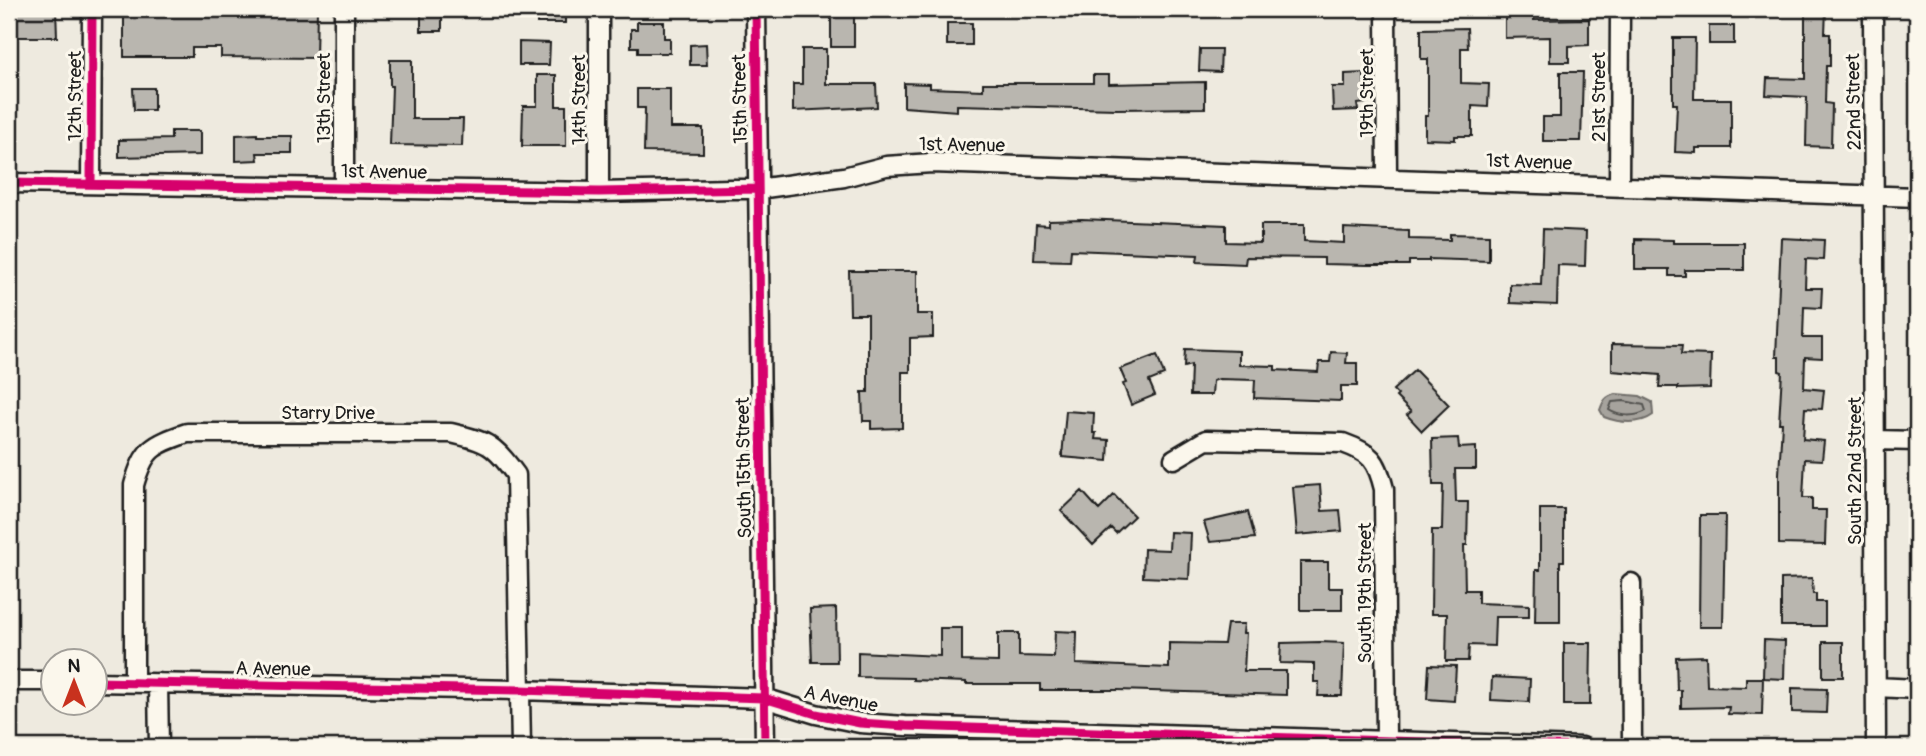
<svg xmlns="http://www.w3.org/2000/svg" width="1926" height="756" viewBox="0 0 1926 756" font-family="Pangolin,sans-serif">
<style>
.water{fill:#a6a39d;stroke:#6f6d69;stroke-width:2}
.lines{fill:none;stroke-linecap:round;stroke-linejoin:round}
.shore{stroke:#535250;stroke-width:2}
.building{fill:#b9b6af;stroke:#1c1c1c;stroke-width:2}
.minor-casing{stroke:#1c1c1c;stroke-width:23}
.minor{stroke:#fbf7ec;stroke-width:18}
.cycleway-casing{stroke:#fbf7ec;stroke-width:13}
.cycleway{stroke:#d6006c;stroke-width:9}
.labels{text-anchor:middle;stroke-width:6;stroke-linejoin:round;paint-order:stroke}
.street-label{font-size:19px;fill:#1c1c1c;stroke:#fbf7ec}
</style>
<rect width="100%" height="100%" fill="#eeeadf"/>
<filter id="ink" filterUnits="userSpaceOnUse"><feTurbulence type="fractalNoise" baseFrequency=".0143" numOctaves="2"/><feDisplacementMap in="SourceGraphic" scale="14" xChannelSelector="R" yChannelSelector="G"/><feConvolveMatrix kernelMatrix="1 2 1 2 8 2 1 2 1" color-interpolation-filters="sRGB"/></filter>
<g filter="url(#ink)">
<path class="water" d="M1616,394L1640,396L1652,402L1653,415C1640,425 1619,423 1604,417L1600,410C1603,401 1606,396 1616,394Z"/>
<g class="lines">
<path class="shore" d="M1624,401L1644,405L1646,411C1636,417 1619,417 1609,410L1612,402Z"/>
</g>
<path class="building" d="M9,9H56L57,37H9Z
M124,9H317L316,58L221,57V48H192V57H124Z
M421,9L442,10V31H421Z
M537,9H565V23H537Z
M1505,9H1526V15L1534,14V20L1589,19V45L1569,46V62H1550V37L1505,38Z
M1805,9H1826L1825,34H1830V66H1826L1825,103L1832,104L1831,147L1806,146L1807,97L1766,95L1767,78L1805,79Z
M831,15H854V47H831Z
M637,22H664V38H670V53H638V47H631V29H637Z
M947,23H972V45H947Z
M1709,26H1734V44H1709Z
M1467,28L1468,48H1461V83L1489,84L1488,107L1472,106V136H1455V140L1425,139V116H1428V59H1421V29Z
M1673,38H1695L1694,99H1731V148H1696V153L1675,152L1677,104H1673Z
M519,42L550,43L549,65H519Z
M706,44L707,65H690V45Z
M802,49H826V84H876L877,107L793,111V84H802Z
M1200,49H1221L1220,72L1199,71Z
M390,60H412V119H463L462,146L390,145L392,86H390Z
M1560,72H1583L1581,141H1543V117H1560Z
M1364,73L1365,103L1357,104L1358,110L1333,111L1332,87H1345V74Z
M537,75H556V106H566V146H522L523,106H537Z
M1093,75H1109V84L1205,82V108L1117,109L957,105V111L904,107V83L930,84V88L983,90V83H1093Z
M133,88H154V110H134Z
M637,89H670V128H703V153L644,152L645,108H637Z
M171,131H200V155L119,157V140L171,139Z
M257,134V136H292V153H257L258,160L236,161V135Z
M1082,219L1226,225V242L1261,243V225H1304V241L1344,243V228L1409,231V239L1450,240V234L1489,235V261L1429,259V261H1409V265H1368L1324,264V258L1246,257L1245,264L1197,262L1198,255L1071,250L1070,261L1034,260L1036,224L1049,225V220Z
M1543,229L1586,231L1585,266L1558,265L1557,305L1510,303V284L1541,285Z
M1781,238L1824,240L1823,260L1806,259L1805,288H1822L1821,308L1804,307L1803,338H1822V358L1805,357L1804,388L1824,390L1822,409L1805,408L1803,439L1824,441L1822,460L1805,459L1803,498H1812V510H1826L1825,545L1779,544V474L1782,423H1779L1782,372L1779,371V357H1776Z
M1635,239L1673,240V243H1744V270H1685V276H1669V269H1635Z
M849,271H917V314H933V337L910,338V372H902V428L871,429V421H863L862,392H868V314H850Z
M1612,344L1682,345L1681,354L1711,355L1710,388L1678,389V387H1659L1660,375L1612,371Z
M1185,349L1239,351V365L1275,366V370L1318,372L1319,362H1330L1331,352L1347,353L1346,363H1357V386H1341V401L1254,398L1255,380L1219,379L1213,381L1212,395H1190L1191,365L1184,367Z
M1157,355L1164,375L1149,381L1155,395L1131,405L1123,384L1126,383L1120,369Z
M1415,370L1449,405L1422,431L1407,415L1411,412L1396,397L1398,395L1393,390Z
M1066,411L1094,413L1093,433H1096L1095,439L1109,440L1108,461L1062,457Z
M1458,438L1459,448L1476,447V469H1455L1456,502H1468L1467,545H1464L1465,590H1478V603L1529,605V617H1495L1494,646L1469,645L1468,661H1446L1447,614H1431L1432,530H1442L1443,485H1433L1432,439Z
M1320,485L1322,511L1340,510L1342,531L1297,535L1293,487Z
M1082,491L1099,510L1114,495L1134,516L1116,533L1111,528L1093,545L1061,511Z
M1540,509H1564V561H1560V622H1535L1536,570H1540Z
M1248,512L1255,538L1210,542L1204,522Z
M1700,515H1725L1723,627H1699Z
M1170,532L1191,533L1189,579L1143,577L1144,549L1169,550Z
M1300,562H1328V588H1342V610H1300Z
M1812,578L1813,594H1816V602H1825V626H1781V579Z
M836,608L837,662H812L810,609Z
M1227,624H1244L1243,633H1246L1244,671H1286V695L1117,690H1040V684H966V682L913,680V678L858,677V652L940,656V628H962V661L998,662V633H1019V656L1054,657L1055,631L1077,632L1076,664L1169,668V643L1224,644Z
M1764,640L1785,641L1784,679L1763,678Z
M1320,642L1344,643L1342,696H1318L1319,682H1314V664L1280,663L1281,643Z
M1823,642H1843V677H1823Z
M1564,643H1591L1590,705H1564Z
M1706,656L1707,686L1746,687V678H1763L1762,715L1728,714L1729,707L1681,708V690H1677L1676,657Z
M1429,665L1456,666L1454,701L1427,699Z
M1492,677L1530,679L1529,702L1491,700Z
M1792,688L1827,689L1826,713L1792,712Z"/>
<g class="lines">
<g class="minor-casing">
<path id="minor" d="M344,9V188
M599,9V192
M756,9L765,747
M1386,9L1387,178
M1873,9L1876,747
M9,183L599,192L731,189H758L844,177L886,166L932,163L1917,197
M91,183L92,9
M1619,185L1620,9
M1875,440L1917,441
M1174,459L1206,440L1343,443C1371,453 1377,460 1384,489L1386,741
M1631,583L1632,747
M9,681H52
M94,682L520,690L764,698L816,714L860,723L905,726L1582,747
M134,682V485C144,449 152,445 187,433H451C487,441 495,445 516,475L521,747
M158,683L159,747
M1876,687L1917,689"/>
</g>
<use href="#minor" class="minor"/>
<g class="cycleway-casing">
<path id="cycleway" d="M756,9L765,747
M9,183L599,192L758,189
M91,183L92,9
M94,682L520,690L764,698L816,714L860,723L905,726L1582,747"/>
</g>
<use href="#cycleway" class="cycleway"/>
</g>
</g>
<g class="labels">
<g class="street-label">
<text transform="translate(1366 93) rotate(-90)" y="7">19th Street</text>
<text transform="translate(74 96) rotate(-90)" y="7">12th Street</text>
<text transform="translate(1598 97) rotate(-90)" y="7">21st Street</text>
<text transform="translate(323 98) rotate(-90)" y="7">13th Street</text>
<text transform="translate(739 99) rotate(-91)" y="7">15th Street</text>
<text transform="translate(578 100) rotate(-90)" y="7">14th Street</text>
<text transform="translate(1853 102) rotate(-91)" y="7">22nd Street</text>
<text transform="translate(962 144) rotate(1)" y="7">1st Avenue</text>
<text transform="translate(1529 161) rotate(2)" y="7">1st Avenue</text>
<text transform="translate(384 171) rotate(1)" y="7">1st Avenue</text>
<text x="328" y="419">Starry Drive</text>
<text transform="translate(743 468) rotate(-91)" y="7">South 15th Street</text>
<text transform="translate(1854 471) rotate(-90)" y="7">South 22nd Street</text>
<text transform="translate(1364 593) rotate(-90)" y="7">South 19th Street</text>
<text transform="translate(273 668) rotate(1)" y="7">A Avenue</text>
<text transform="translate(841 698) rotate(11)" y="7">A Avenue</text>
</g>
</g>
<rect width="1926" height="756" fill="none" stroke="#fbf7ec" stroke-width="35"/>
<rect x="18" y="18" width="1891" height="721" fill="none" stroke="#1c1c1c" stroke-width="2.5" filter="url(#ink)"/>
<g transform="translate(74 682)"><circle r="33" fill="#fbf7ec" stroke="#a29f99" stroke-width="2"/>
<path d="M0-5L12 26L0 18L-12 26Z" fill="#c8321e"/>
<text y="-10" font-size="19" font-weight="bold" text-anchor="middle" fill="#1c1c1c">N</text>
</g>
</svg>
